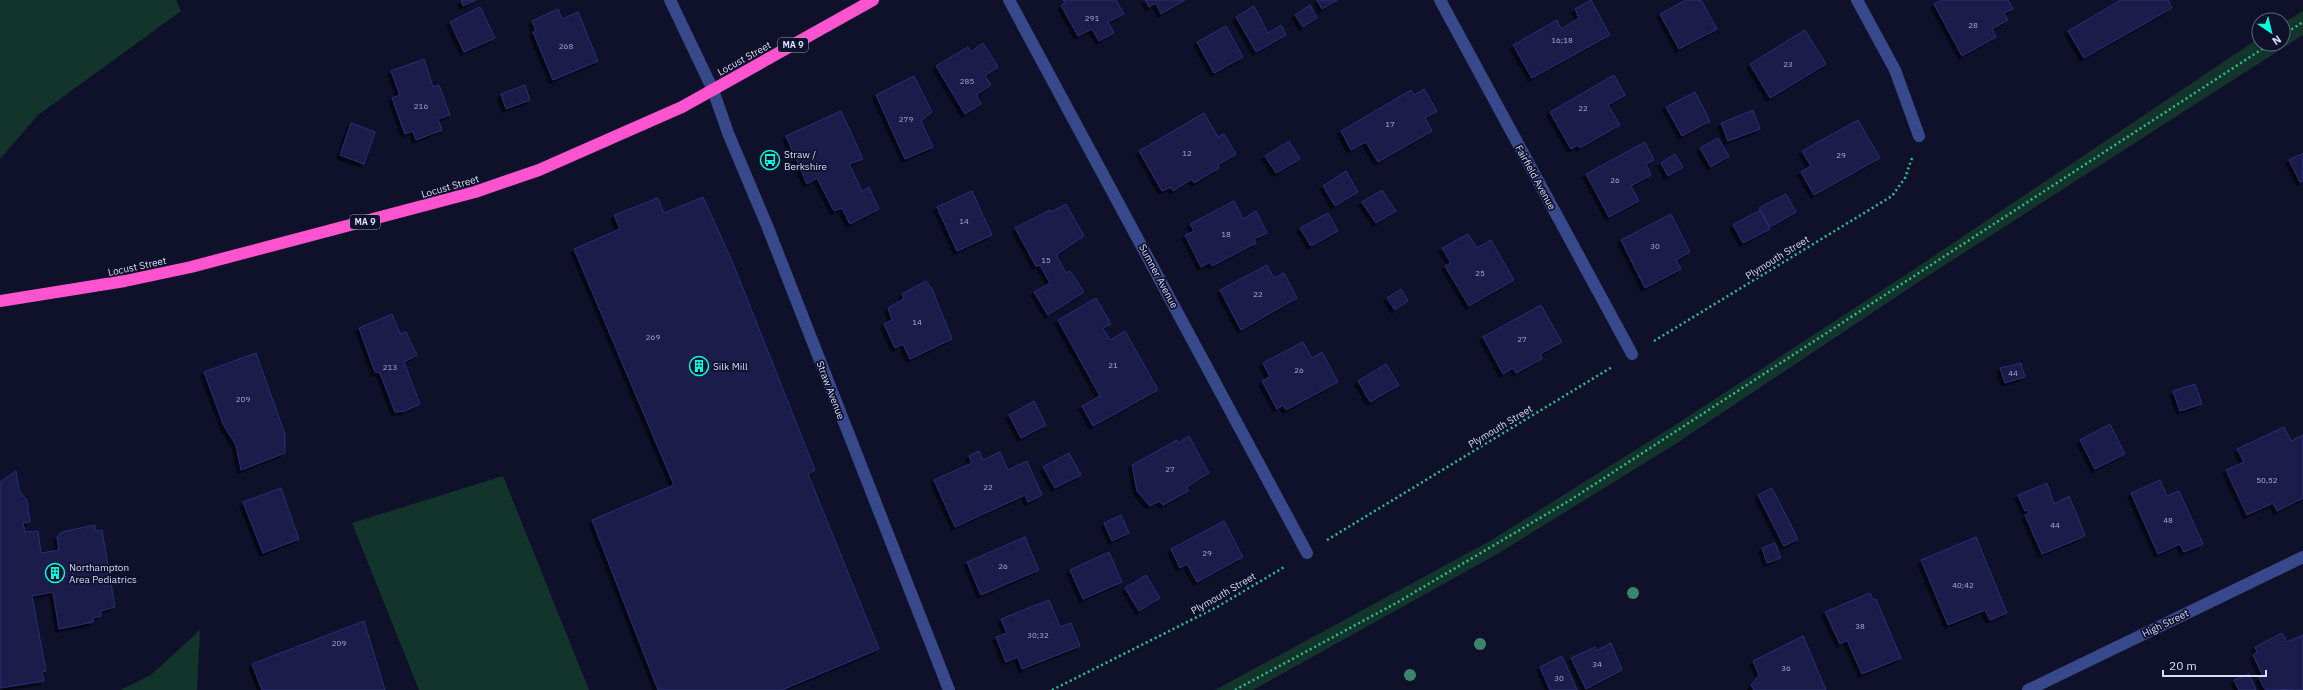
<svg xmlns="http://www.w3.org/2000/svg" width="2303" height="690" viewBox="0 0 2303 690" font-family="'IBM Plex Sans',sans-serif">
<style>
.green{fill:#12342b}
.building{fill:#1a1c4c;stroke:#2b2e79;filter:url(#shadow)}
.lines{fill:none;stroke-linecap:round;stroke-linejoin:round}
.path{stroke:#2ac194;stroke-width:2.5;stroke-dasharray:2 3;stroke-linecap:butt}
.minor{stroke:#38498b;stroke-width:12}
.highway{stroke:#ff53cf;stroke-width:12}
.tree{fill:#3a866d}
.labels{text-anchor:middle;stroke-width:3.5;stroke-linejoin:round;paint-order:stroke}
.number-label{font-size:8px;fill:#a8add2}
.shield{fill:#0f112a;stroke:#9ca0bf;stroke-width:1}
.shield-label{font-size:9px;font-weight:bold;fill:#d8ddff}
.street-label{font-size:10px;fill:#d8ddff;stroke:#0f112a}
.poi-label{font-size:10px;fill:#d8ddff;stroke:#0f112a;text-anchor:start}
</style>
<defs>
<filter id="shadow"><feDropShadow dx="-3.5" dy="3.5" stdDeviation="0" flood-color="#0009"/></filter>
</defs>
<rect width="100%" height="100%" fill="#0f112a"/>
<path class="green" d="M0,0H176L181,11L38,115L0,159Z
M2303,11V35L1923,279L1677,443L1499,553L1253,690H1215L1490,541L1669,429L1916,268L2259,38V44H2283V23Z
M503,476L589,690H419L352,523Z
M200,630L197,690H120L151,675Z"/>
<path class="building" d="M461,0H476L463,6Z
M1063,0H1116L1124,14L1108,22L1114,33L1099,41L1092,29L1078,36L1061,5L1065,3Z
M1145,0H1185L1161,14L1156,3L1149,7Z
M1317,0H1338L1322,9Z
M1591,0L1610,35L1532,78L1513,45L1557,20L1561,29L1579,18L1575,9Z
M1686,0H1701L1717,29L1679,49L1660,14Z
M1942,0H2008L2013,9L2004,13L2008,20L1992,29L1996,37L1962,56L1934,4Z
M2121,0H2168L2172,8L2084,58L2068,31Z
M1310,5L1317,18L1303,27L1295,15Z
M1254,6L1268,33L1281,25L1286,35L1256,52L1236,17Z
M480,7L495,38L464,52L450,22Z
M558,9L562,19L578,12L598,61L553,80L533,32L536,31L532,21Z
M1226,26L1243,57L1214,73L1197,42Z
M1805,30L1826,64L1770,98L1750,64Z
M983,43L998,67L985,76L991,85L976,95L981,104L965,114L936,66L968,47L971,52Z
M424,59L433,87L439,85L450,115L438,119L442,130L416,140L413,131L405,134L392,98L400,95L391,71Z
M1614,75L1625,95L1608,105L1620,125L1580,148L1578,145L1571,149L1550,112Z
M914,76L932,112L921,121L933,147L905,159L876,95Z
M525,85L530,100L506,109L501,94Z
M1424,89L1437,111L1425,118L1432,131L1378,162L1366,142L1351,150L1341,131L1411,90L1414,95Z
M1695,92L1710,121L1682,136L1666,107Z
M1753,110L1760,129L1728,141L1721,123Z
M841,111L863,159L849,164L862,191L869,187L879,209L850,224L842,208L834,211L817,178L807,184L786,136Z
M1204,113L1218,137L1224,134L1236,154L1218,165L1219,168L1194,183L1192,179L1173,191L1171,187L1162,191L1139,151Z
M1858,120L1880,158L1814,195L1801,172L1811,166L1802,151Z
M351,123L375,132L364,164L340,155Z
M1718,138L1729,156L1711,167L1700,148Z
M1289,141L1300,159L1276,173L1265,156Z
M1645,142L1654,160L1646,164L1651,175L1631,186L1639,201L1609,217L1586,174Z
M2303,153V181L2300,182L2289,160Z
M1675,154L1683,167L1668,176L1661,163Z
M1346,171L1358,192L1335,206L1323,186Z
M1382,190L1396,211L1376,223L1362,202Z
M972,191L992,235L957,251L937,207Z
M1786,194L1796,212L1770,227L1759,208Z
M703,197L732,261L815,470L808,474L879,649L782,690H658L592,520L674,485L574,249L620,229L614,215L658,198L664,213Z
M1234,201L1243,219L1256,211L1267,233L1254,239L1256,243L1212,266L1210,262L1201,267L1185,235L1194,231L1190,224Z
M1066,204L1084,236L1056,255L1066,273L1070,271L1084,292L1048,315L1034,292L1050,283L1040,265L1036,266L1015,228L1050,210L1051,212Z
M1760,210L1770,229L1743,243L1733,225Z
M1328,213L1338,231L1311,246L1300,228Z
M1671,214L1690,252L1676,260L1681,269L1645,288L1621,240Z
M1468,234L1477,248L1491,240L1514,280L1469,306L1445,266L1451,263L1442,248Z
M1267,265L1274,278L1284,273L1297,298L1241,330L1220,290Z
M926,281L932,289L952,339L910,359L903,344L895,348L884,324L892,320L888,308L904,299L902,294Z
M1401,289L1408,301L1395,310L1387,298Z
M1096,298L1111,324L1103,328L1110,340L1125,331L1158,390L1093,426L1082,406L1100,396L1058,320Z
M1541,305L1562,342L1540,354L1542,359L1516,373L1513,368L1503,374L1483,337Z
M392,314L400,334L406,332L417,355L404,362L420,404L405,411L395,412L380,373L375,372L359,328Z
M1303,342L1312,358L1322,352L1338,382L1286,410L1283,405L1277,409L1262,381L1270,377L1263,363Z
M256,353L285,434V453L241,470L236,445L224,426L204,372Z
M2021,363L2025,377L2005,383L2000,368Z
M1386,364L1399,385L1370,402L1358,381Z
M2195,384L2202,404L2180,411L2173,391Z
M1034,401L1046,425L1021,438L1009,415Z
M2110,424L2125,454L2095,469L2080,440Z
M2284,427L2291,441L2303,435V498L2277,511L2273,503L2247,515L2226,470L2244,462L2237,449Z
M1189,436L1209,473L1187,487L1188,491L1163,505L1159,501L1150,506L1137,491L1132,465L1177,440L1178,443Z
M979,451L983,460L1000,452L1008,470L1027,461L1042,495L1028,502L1025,495L955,527L934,480L972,463L969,456Z
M1069,453L1081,475L1055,488L1043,467Z
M16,471L19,490L27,501L30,522L23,523L25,532L38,531L41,553L59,550L57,537L62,532L95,525V531L102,530L115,607L101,611V616L93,618V622L59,629L53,592L32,596L46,671L42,672L44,681L0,688V482Z
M2160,480L2167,496L2179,491L2203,544L2184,552L2180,544L2158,554L2131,493Z
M2047,483L2054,504L2069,496L2085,535L2083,537L2042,554L2025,515L2029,513L2028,510L2025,511L2018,495Z
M281,488L299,539L263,553L243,502Z
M1772,488L1798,539L1784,546L1758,495Z
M1121,515L1129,533L1112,541L1104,523Z
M1224,521L1243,557L1197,582L1187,564L1180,568L1171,549Z
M1025,537L1039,570L981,595L967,562Z
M1976,537L2007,613L1990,620L1985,610L1948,625L1921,560Z
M1775,543L1781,558L1767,563L1762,548Z
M1109,552L1122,582L1083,599L1070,570Z
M1146,575L1160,598L1139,611L1125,588Z
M1870,593L1873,600L1876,599L1901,658L1862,674L1847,640L1840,644L1825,612Z
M1049,600L1060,627L1071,623L1080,646L1022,669L1018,657L1006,662L996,637L1007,633L1001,619Z
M364,621L385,690H262L252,664Z
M2282,633L2287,642L2303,635V690L2265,689L2259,678L2263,676L2253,655L2257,652L2255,647Z
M1803,636L1826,690H1754L1751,685L1759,675L1753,661Z
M1611,643L1622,670L1586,689L1571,658L1595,647L1596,651Z
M1562,656L1577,690H1550L1540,667Z
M2249,674L2256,690H2239L2234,680Z"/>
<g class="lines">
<path class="path" d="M2283,35L2303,22
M1654,341L1892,196L1905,178L1912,158
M1327,540L1612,367
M1052,690L1217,607L1286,566
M1235,690L1398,602L1572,499L2270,44"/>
<path class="minor" d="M670,0L713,90L728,133L768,228L949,690
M1009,0L1307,553
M1440,0L1632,354
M1857,0L1895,70L1919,136
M2028,690L2303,557"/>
<path class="highway" d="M0,301L125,281L191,267L475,192L539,170L682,107L873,0"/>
</g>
<g class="tree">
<circle cx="1633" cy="593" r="6"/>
<circle cx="1480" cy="644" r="6"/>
<circle cx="1410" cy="675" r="6"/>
</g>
<defs>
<g id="bus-ring" transform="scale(1)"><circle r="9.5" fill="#0f112a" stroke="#04ffdc" stroke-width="1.5"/><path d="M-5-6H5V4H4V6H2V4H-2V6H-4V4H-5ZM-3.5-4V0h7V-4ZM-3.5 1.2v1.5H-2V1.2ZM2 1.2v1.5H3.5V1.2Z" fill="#04ffdc"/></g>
<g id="building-ring" transform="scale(1)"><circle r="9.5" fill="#0f112a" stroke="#04ffdc" stroke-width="1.5"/><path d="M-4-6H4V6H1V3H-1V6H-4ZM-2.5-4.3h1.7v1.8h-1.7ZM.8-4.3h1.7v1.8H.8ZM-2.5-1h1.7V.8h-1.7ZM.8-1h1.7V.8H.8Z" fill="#04ffdc"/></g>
</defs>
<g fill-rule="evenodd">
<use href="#bus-ring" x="770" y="160"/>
<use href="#building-ring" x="699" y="366"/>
<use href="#building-ring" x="55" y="573"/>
</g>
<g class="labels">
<g class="number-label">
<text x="1092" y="21">291</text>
<text x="1973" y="28">28</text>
<text x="1562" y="43">16;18</text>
<text x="566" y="49">268</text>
<text x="1788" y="67">23</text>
<text x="967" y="84">285</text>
<text x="421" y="109">216</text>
<text x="1583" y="111">22</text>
<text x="906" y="122">279</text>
<text x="1390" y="127">17</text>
<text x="1187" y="156">12</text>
<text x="1841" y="158">29</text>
<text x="1615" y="183">26</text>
<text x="964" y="224">14</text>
<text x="1226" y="237">18</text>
<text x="1655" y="249">30</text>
<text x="1046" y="263">15</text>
<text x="1480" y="276">25</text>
<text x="1258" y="297">22</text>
<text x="917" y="325">14</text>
<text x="653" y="340">269</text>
<text x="1522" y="342">27</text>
<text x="1113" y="368">21</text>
<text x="390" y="370">213</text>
<text x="1299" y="373">26</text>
<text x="2013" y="376">44</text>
<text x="243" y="402">209</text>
<text x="1170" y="472">27</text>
<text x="2267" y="483">50,52</text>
<text x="988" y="490">22</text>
<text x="2168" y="523">48</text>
<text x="2055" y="528">44</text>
<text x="1207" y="556">29</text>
<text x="1003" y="569">26</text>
<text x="1963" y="588">40;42</text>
<text x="1860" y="629">38</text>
<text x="1038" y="638">30;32</text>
<text x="339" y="646">209</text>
<text x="1597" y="667">34</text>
<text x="1786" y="671">36</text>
<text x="1559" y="681">30</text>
</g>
<g class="shield">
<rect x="778" y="38" width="30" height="14" rx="3"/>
<rect x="350" y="215" width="30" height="14" rx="3"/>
</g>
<g class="shield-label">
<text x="793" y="48">MA 9</text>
<text x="365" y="225">MA 9</text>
</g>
<g class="street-label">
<text transform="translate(744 58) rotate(-29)" y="4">Locust Street</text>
<text transform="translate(1536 177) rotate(61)" y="4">Fairfield Avenue</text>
<text transform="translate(450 186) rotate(-16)" y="4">Locust Street</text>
<text transform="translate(1777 257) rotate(-32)" y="4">Plymouth Street</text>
<text transform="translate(137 266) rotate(-12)" y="4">Locust Street</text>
<text transform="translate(1159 276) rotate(62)" y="4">Sumner Avenue</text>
<text transform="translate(831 390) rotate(69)" y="4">Straw Avenue</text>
<text transform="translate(1500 426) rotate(-31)" y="4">Plymouth Street</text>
<text transform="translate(1223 593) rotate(-30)" y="4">Plymouth Street</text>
<text transform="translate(2165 623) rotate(-26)" y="4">High Street</text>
</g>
<g class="poi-label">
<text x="784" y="158">Straw /<tspan x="784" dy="12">Berkshire</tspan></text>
<text x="713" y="370">Silk Mill</text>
<text x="69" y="571">Northampton<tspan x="69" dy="12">Area Pediatrics</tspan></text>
</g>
</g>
<g transform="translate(2271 32) rotate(145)"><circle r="19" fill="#0f112a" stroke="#5f637f"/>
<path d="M0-3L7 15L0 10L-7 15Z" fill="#04ffdc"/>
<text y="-6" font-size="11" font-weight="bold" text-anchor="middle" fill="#d8ddff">N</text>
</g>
<path d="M2163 670v6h103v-6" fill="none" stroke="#d8ddff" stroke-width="2"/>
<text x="2169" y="670" font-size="12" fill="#d8ddff" stroke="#0f112a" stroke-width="3" paint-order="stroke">20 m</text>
</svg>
